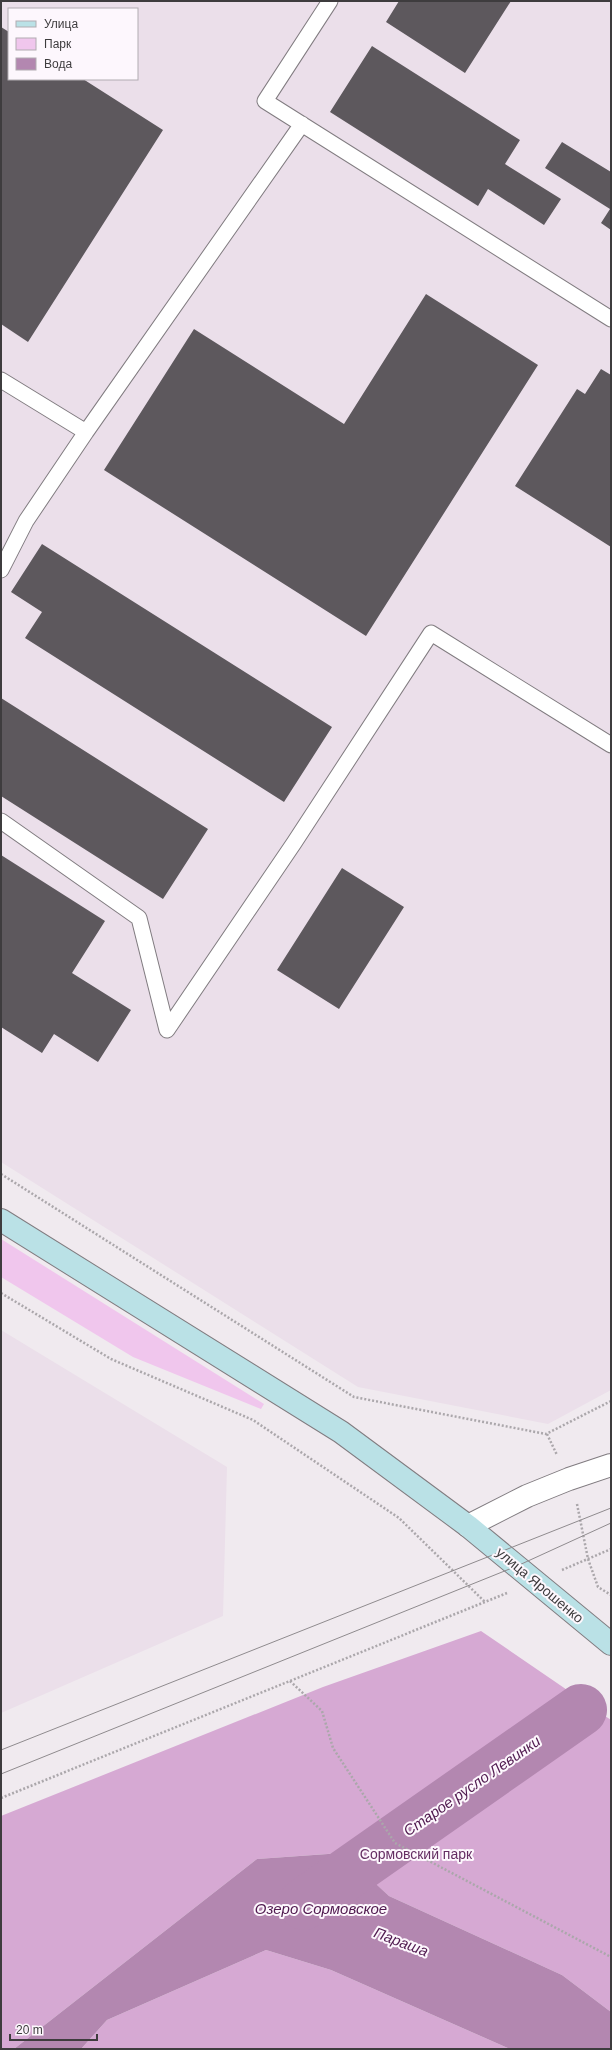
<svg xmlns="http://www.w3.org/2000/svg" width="612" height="2050" viewBox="0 0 612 2050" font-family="Helvetica,sans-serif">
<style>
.built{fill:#ebdfea;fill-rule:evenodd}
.green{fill:#f0c6ed}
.forest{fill:#d6a9d3}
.water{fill:#b387b0}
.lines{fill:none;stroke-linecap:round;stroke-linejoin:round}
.river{stroke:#b387b0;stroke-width:52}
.building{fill:#5d585d}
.service-casing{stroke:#817c80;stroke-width:17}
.tertiary-casing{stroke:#817c80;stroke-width:24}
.secondary-casing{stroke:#817c80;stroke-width:24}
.path{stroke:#aba7ab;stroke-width:2.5;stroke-dasharray:2 2;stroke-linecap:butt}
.service{stroke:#fff;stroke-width:15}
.tertiary{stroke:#fff;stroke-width:22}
.secondary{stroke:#bae1e6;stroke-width:22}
.tram{stroke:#8f8b8e;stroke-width:1}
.labels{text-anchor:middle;stroke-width:4;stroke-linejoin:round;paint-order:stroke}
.street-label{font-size:14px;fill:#3e3c3e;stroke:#fdf7fd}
.park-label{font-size:14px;fill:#652e63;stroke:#fdf7fd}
.water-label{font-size:15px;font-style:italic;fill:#501a4f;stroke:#fdf7fd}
</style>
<rect width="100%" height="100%" fill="#f0eaef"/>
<path class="built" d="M1,1H611V1390L548,1424L358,1387L1,1162ZM9,9H137V79H9Z
M1,1330L227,1467L223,1616L1,1713Z"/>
<path class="green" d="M1,1239L264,1404L261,1409L133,1357L1,1277Z"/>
<path class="forest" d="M481,1631L611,1720V2012L562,1975L389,1896L341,1853L257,1859L14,2049H1V1816L323,1687Z
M266,1950L331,1970L510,2049H81L107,2020Z"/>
<path class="water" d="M342,1853L389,1896L562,1975L611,2012V2049H510L331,1970L266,1950L107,2020L81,2049H14L257,1859Z"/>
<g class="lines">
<path class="river" d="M304,1904L581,1710"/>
</g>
<path class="building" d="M399,1H511L465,73L386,22Z
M1,27L9,32V79H83L163,130L28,342L1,324Z
M372,46L520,140L505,164L561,199L544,225L488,189L478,206L330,112Z
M562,142L611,172V230L601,223L610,209L545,168Z
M426,294L538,365L366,636L104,470L194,329L344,424Z
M601,369L611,375V547L515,486L577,389L585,394Z
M42,544L332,727L284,802L25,638L42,612L11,592Z
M1,698L208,829L163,899L1,796Z
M1,855L105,921L72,973L131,1010L98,1062L54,1034L42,1053L1,1027Z
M342,868L404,907L339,1009L277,970Z"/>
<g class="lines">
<g class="service-casing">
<path id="service" d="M330,1L265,101L611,319
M1,380L86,432L302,124
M1,570L26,521L86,432
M1,821L139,918L167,1030L294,843L431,633L611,745"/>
</g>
<g class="tertiary-casing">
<path id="tertiary" d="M468,1526L527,1496L569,1479L611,1465"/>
</g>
<g class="secondary-casing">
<path id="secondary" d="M1,1220L341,1432L468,1526L611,1644"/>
</g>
<path class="path" d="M1,1174L354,1397L546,1434L611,1401
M1,1293L111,1359L253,1420L399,1518L485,1602
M547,1434L557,1455
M577,1504L588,1559L598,1587L611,1595
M562,1570L611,1549
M290,1681L322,1711L333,1748L395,1843L611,1957
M1,1798L507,1593"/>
<use href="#service" class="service"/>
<use href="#tertiary" class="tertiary"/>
<use href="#secondary" class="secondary"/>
<path class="tram" d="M1,1750L611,1508
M1,1774L517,1566L611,1523"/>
</g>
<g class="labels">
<g class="street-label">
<text transform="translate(540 1585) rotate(40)" y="5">улица Ярошенко</text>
</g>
<g class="park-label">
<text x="416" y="1859">Сормовский парк</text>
</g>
<g class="water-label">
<text transform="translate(472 1786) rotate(-35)" y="5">Старое русло Левинки</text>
<text x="321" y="1914">Озеро Сормовское</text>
<text transform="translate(401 1942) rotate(21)" y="5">Параша</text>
</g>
</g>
<rect width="612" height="2050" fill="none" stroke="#3e3c3e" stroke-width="4"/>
<rect x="8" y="8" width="130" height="72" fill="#fdf7fd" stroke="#b1acb1"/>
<rect x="16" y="21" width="20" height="6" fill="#bae1e6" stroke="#b1acb1"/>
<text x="44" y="28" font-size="12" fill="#3e3c3e">Улица</text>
<rect x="16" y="38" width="20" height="12" fill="#f0c6ed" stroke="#b1acb1"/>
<text x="44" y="48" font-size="12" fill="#3e3c3e">Парк</text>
<rect x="16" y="58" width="20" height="12" fill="#b387b0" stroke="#b1acb1"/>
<text x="44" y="68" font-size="12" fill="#3e3c3e">Вода</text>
<path d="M10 2034v6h87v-6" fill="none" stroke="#3e3c3e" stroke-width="2"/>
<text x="16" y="2034" font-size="12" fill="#3e3c3e" stroke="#fdf7fd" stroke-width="3" paint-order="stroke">20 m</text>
</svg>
